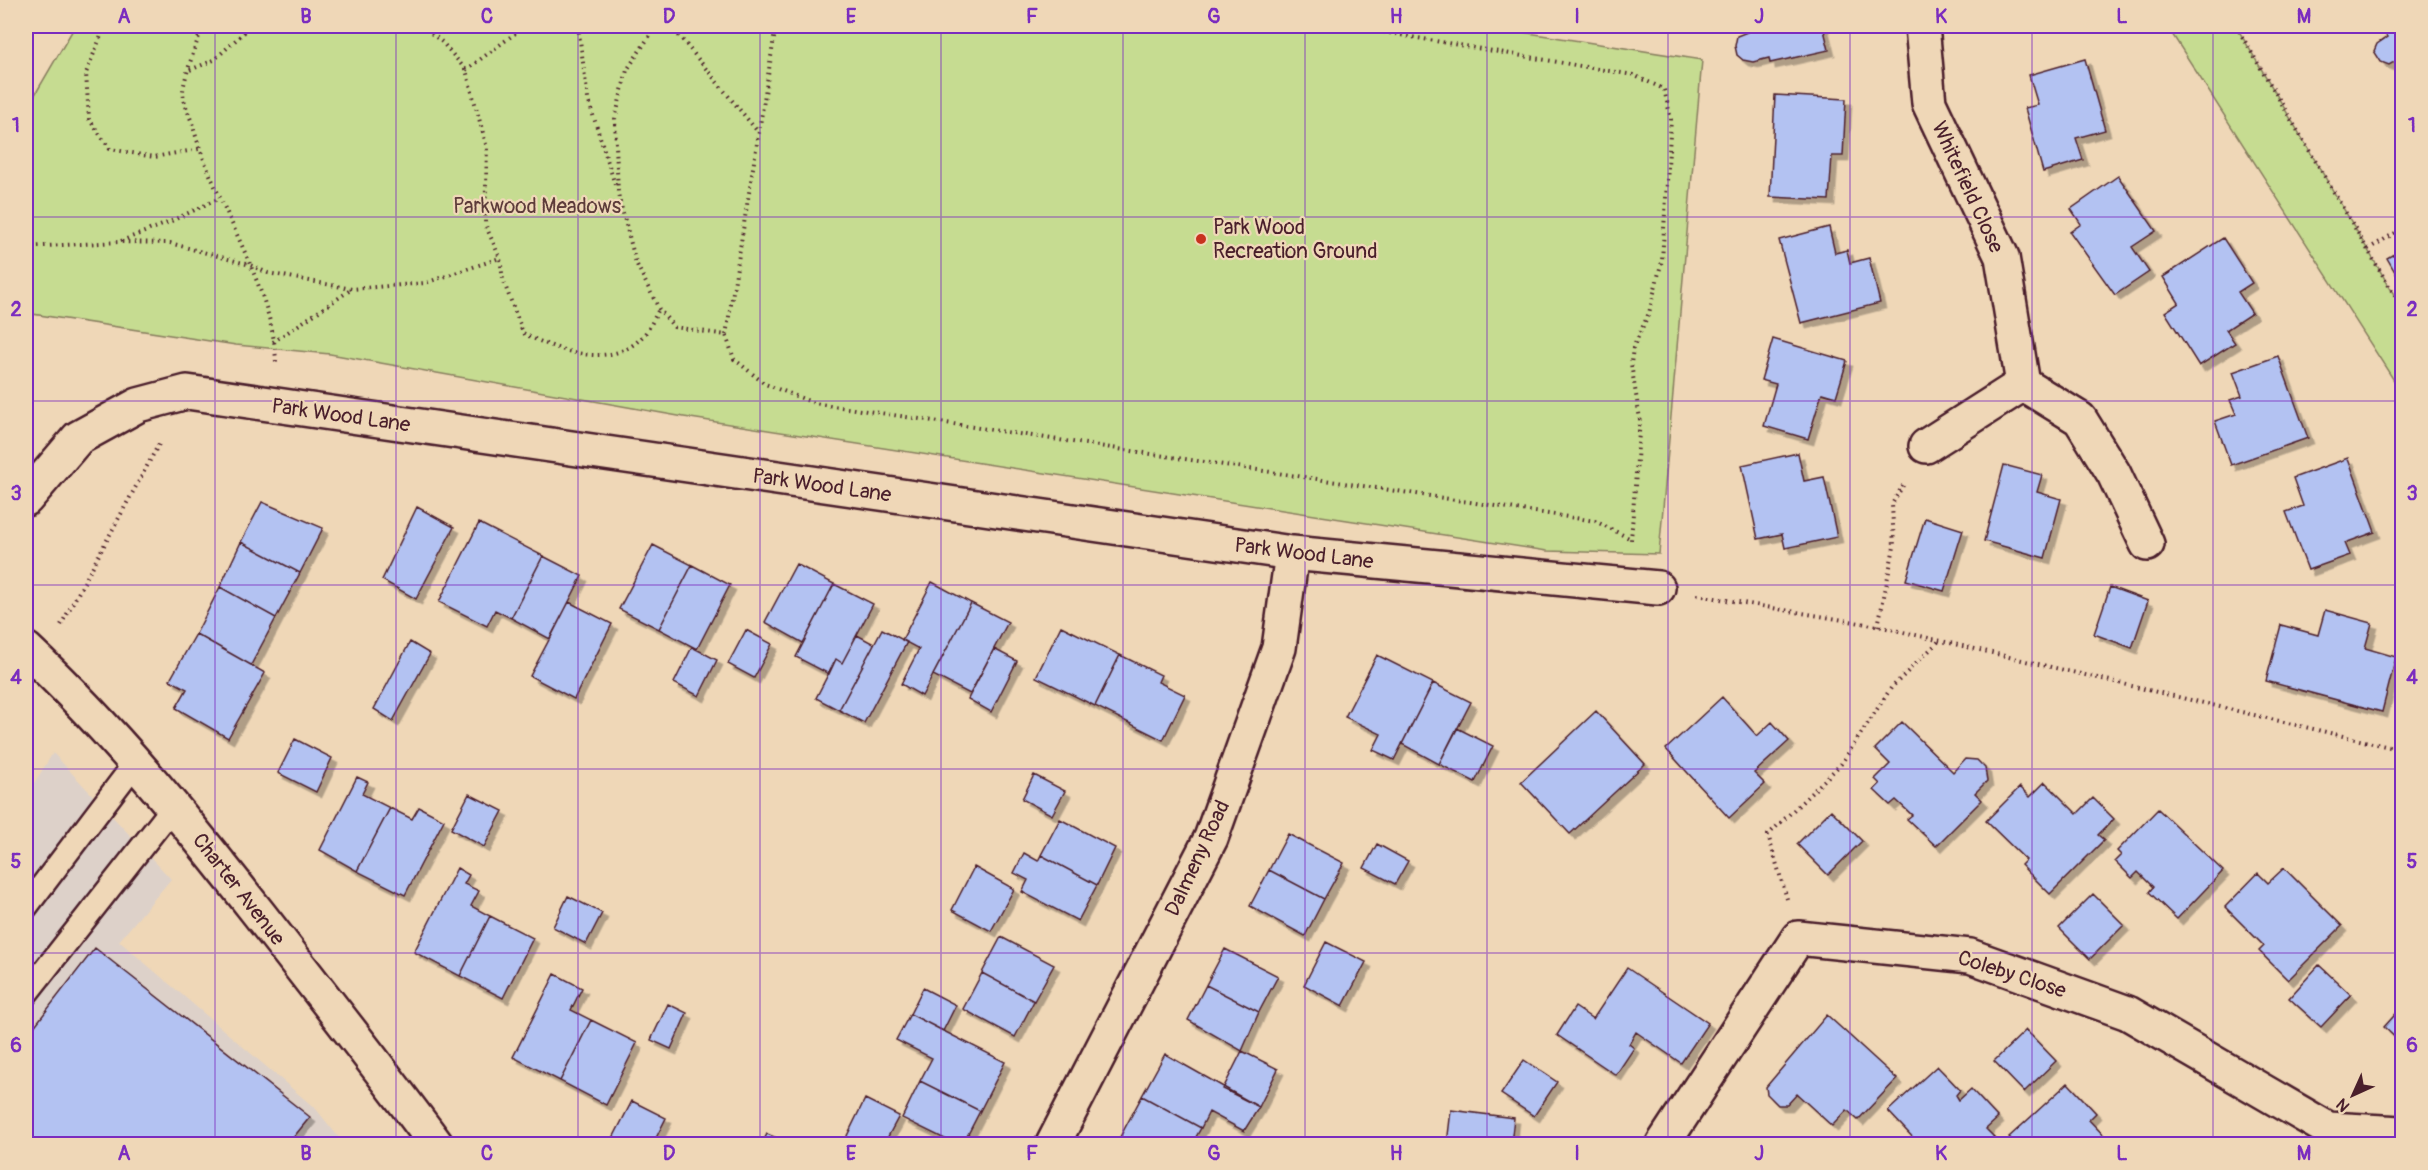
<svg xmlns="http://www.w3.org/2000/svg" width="2428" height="1170" viewBox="0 0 2428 1170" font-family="Pangolin,sans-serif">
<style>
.built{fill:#ddd1c9}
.green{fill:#c6dc91;stroke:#887e5e;stroke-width:1.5}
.building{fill:#b3c2f2;stroke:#4a1f2b;stroke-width:1.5;filter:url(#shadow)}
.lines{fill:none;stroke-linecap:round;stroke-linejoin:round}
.lane-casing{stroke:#4a1f2b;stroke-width:27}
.street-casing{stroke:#4a1f2b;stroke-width:38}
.secondary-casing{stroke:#4a1f2b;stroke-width:38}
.path{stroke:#4a1f2b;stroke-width:4;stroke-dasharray:1.5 4.5;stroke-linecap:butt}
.lane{stroke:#efd7b7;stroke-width:22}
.street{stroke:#efd7b7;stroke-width:33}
.secondary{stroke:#efd7b7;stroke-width:33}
.grid{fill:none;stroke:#7b2cbf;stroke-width:1.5;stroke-opacity:0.55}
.poi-dot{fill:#c8321e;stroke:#efd7b7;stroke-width:2}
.labels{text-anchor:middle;stroke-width:4.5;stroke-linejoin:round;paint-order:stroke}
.street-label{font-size:21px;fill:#4a1f2b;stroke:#efd7b7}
.park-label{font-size:21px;fill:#5d3b3a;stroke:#efd7b7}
.poi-label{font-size:21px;fill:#4a1f2b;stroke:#efd7b7;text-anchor:start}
.neatline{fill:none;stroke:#7b2cbf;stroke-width:2}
.grid-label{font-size:20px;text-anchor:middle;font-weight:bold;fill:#7b2cbf}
</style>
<defs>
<filter id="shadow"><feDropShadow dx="5.5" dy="5.5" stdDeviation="0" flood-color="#0004"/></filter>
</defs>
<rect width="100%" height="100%" fill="#efd7b7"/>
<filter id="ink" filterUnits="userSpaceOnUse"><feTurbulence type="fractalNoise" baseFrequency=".0167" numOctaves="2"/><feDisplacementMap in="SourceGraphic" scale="12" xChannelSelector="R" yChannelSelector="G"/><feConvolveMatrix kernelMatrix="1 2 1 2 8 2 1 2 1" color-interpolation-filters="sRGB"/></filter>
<g filter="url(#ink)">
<path class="built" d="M53,753L171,879L119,941L316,1109L344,1144H26V796Z"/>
<path class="green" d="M75,26H1484L1702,60L1659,554L1547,551L684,417L330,354L236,345L26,313V110Z
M2167,26H2236L2402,308V393Z"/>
<path class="building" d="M1762,26H1823L1829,50L1770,63L1769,58L1753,62L1743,60L1737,55L1735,46L1737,36Z
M2388,26H2402V61L2401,58L2389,65L2381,62L2374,51L2377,44L2387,37L2382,29Z
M2085,59L2105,130L2076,138L2083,160L2043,172L2025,108L2038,105L2029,75Z
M1775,95L1846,99L1843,156H1832L1829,200L1770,197Z
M2118,176L2156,231L2132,247L2149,272L2115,295L2070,232L2081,224L2071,209Z
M1829,227L1835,253L1847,250L1850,263L1869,258L1880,303L1801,323L1779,240Z
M2223,238L2252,283L2238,292L2252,313L2226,330L2235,343L2199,366L2165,312L2179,303L2163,277Z
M2402,249V284L2387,258Z
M1773,339L1847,361L1836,397L1822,393L1808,439L1764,426L1776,384L1761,380Z
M2278,356L2308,438L2231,465L2215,421L2236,414L2230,400L2242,396L2233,372Z
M1798,453L1804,481L1824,477L1837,537L1785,548L1782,534L1758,539L1742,465Z
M2348,458L2375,532L2345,543L2350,555L2308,570L2286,512L2303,506L2293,478Z
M2004,465L2042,475L2037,492L2061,499L2045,558L1984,541Z
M262,502L323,528L300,573L241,542Z
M417,507L454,527L416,599L382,580Z
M1925,518L1963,530L1944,591L1906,580Z
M479,523L543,556L511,618L495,610L487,626L439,602Z
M241,542L300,573L276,618L220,587Z
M653,545L692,565L659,629L619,609Z
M543,556L582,576L550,639L511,618Z
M796,564L834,584L803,643L765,622Z
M692,565L730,585L697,649L659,629Z
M932,582L971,603L922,696L901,684L919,649L902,640Z
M834,584L873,604L842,663L836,659L829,674L796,657Z
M220,587L276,618L251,665L196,634Z
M2110,587L2148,601L2132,648L2094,634Z
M569,602L612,624L574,699L530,676Z
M971,603L1008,622L970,694L933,675Z
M2325,610L2372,623L2365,648L2396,657L2382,712L2266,681L2281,625L2318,635Z
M1061,626L1120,655L1095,706L1036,677Z
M882,629L907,642L864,723L839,710Z
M746,630L772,644L754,678L728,664Z
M196,634L265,673L228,738L176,708L187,689L170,680Z
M857,635L874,644L839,710L816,698L836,659L842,663Z
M410,642L430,654L393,721L374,709Z
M692,647L717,660L699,696L674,683Z
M994,649L1017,661L991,712L968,699Z
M1120,655L1161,675L1158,682L1185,695L1163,740L1095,706Z
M1377,655L1433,683L1394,760L1373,750L1381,734L1345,717Z
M1433,683L1471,702L1439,764L1402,744Z
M1722,697L1757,736L1772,722L1789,741L1754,773L1765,784L1729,818L1666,749Z
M1596,711L1645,764L1570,834L1521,782Z
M1902,722L1953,772L1965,759L1977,760L1985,768L1987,781L1975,793L1982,800L1936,846L1907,819L1912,815L1896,800L1890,805L1874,790L1880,784L1875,779L1890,764L1875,749Z
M1457,728L1493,746L1475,782L1439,764Z
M295,739L332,758L316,792L278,773Z
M1034,775L1065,791L1052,815L1022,799Z
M357,777L368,782L362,794L390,808L357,871L320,850Z
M2045,782L2077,814L2093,798L2114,819L2098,835L2104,840L2050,894L2021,865L2026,860L1986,821L2020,787L2030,797Z
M469,794L503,811L484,847L451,829Z
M419,807L444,820L405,895L357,871L390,808L412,819Z
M2158,809L2223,871L2177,919L2149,892L2153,887L2138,872L2132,878L2115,861L2121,855L2117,851Z
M1831,810L1862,841L1828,875L1797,844Z
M1060,819L1115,848L1097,885L1041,855Z
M1288,834L1344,863L1324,899L1269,870Z
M1377,844L1408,861L1395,884L1364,868Z
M1024,853L1038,861L1041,855L1097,885L1078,921L1022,892L1028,880L1014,873Z
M974,867L1014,889L991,931L952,910Z
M457,868L469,875L464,884L479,891L471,906L490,916L460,976L414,952Z
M2284,868L2342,926L2288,980L2259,951L2264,946L2225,907L2258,873L2268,883Z
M1269,870L1324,899L1305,936L1250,906Z
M2093,894L2124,925L2090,959L2059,928Z
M568,896L602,913L586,944L553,927Z
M490,916L533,938L503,998L460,976Z
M1001,937L1054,965L1034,1001L982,973Z
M1326,942L1366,962L1343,1006L1304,985Z
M95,948L310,1117L288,1144H26V1037Z
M1225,949L1278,976L1259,1012L1206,985Z
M2319,965L2351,995L2321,1027L2289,998Z
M1627,968L1708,1023L1681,1063L1636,1032L1629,1044L1634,1048L1616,1075L1557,1035L1575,1007L1593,1019Z
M982,973L1034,1001L1015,1037L963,1009Z
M555,974L582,988L571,1010L591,1020L560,1081L513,1057Z
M1206,985L1259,1012L1242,1051L1188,1020Z
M923,988L956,1005L943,1031L910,1014Z
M668,1004L687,1013L671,1049L651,1040Z
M2402,1007V1044L2384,1027Z
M910,1014L1005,1062L980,1111L920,1081L932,1058L896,1040Z
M1827,1015L1897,1079L1858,1120L1847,1110L1832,1126L1797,1094L1787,1105H1778L1767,1094L1766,1087Z
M591,1020L637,1043L606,1105L560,1081Z
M2026,1030L2056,1061L2024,1092L1994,1061Z
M1242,1051L1278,1069L1259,1107L1223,1089Z
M1165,1054L1259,1107L1244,1131L1209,1112L1201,1128L1142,1096Z
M1524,1060L1557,1082L1534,1116L1501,1094Z
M1937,1066L1960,1090L1956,1095L1959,1100L1971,1089L1998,1118L1986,1129L1994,1137L1986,1144H1919L1888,1111Z
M920,1081L980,1111L963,1144H955L902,1118Z
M2068,1083L2096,1113L2089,1120L2112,1144H2016L2009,1137Z
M1142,1096L1201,1128L1192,1144H1130L1119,1139Z
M865,1099L899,1116L884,1144H843Z
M632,1101L666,1118L655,1140L665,1144H610Z
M1451,1110L1514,1118L1511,1144H1447Z
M767,1134L786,1142L785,1144H762Z"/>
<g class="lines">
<g class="lane-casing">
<path id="lane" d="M26,907L136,762
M26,994L174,806"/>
</g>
<g class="street-casing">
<path id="street" d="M1922,26L1929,103L2002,257L2023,384L1926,446
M2023,384L2080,419L2114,474L2147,544
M26,499L78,438L138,405L187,392L1292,553L1658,588
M1053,1144L1211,838L1279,648L1292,553
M1663,1144L1798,938L1970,956L2128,1013L2328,1129L2402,1133"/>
</g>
<g class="secondary-casing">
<path id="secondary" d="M26,649C113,730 186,821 259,914C319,991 378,1066 436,1144"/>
</g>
<path class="path" d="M105,26L86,73L89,119L110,149L154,157L199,149
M203,26C198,38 184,78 183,91C183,102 190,116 193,126C213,202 274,286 276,363
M422,26L442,42L466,70L487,148L485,224L500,258L503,280L523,333C556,351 612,370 642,337C649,330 654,318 659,309
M578,26L588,99L616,188
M656,26L627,70L615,119L618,194L636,263L659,309L674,327L726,335L734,359L765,384L814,403L1595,521L1631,539
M671,26L758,132
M1348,26L1633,75L1664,89L1671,119L1662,260L1649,313L1633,348L1631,364L1640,419L1631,540
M2236,26L2402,308
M190,70L214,60L251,26
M466,70L525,26
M121,241L165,224L220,198
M26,247L119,242L170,243L250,265L268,273L352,289L425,283L500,258
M2368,249L2402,229
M726,335L776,26
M273,342L352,289
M1697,595L1878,626L2402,750
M61,625L160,442
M1878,626L1894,547L1892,504L1905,482
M1787,899L1768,835L1841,764L1891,688L1939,641"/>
<use href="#lane" class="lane"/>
<use href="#street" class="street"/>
<use href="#secondary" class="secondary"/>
</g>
</g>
<path class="grid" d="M215,26V1144M396,26V1144M578,26V1144M760,26V1144M941,26V1144M1123,26V1144M1305,26V1144M1487,26V1144M1668,26V1144M1850,26V1144M2032,26V1144M2213,26V1144M26,217H2402M26,401H2402M26,585H2402M26,769H2402M26,953H2402"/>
<circle class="poi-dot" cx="1201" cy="239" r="6"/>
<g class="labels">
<g class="street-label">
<text transform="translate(1968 187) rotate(65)" y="7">Whitefield Close</text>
<text transform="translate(341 415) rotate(8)" y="7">Park Wood Lane</text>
<text transform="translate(822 485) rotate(8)" y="7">Park Wood Lane</text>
<text transform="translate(1304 553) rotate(7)" y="7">Park Wood Lane</text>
<text transform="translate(1197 858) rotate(-65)" y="7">Dalmeny Road</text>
<text transform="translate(239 889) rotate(52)" y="7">Charter Avenue</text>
<text transform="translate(2012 974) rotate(18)" y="7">Coleby Close</text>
</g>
<g class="park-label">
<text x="537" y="213">Parkwood Meadows</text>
</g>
<g class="poi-label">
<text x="1213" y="234">Park Wood<tspan x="1213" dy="24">Recreation Ground</tspan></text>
</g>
</g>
<rect width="2428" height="1170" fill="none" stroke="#efd7b7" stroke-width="66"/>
<g transform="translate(2353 1095) rotate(225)" stroke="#efd7b7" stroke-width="4.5" paint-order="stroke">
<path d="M0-4.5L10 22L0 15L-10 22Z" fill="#4a1f2b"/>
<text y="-9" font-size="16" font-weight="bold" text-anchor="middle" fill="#4a1f2b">N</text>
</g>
<rect x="33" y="33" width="2362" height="1104" class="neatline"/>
<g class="grid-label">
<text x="124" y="23">A</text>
<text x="306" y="23">B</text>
<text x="487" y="23">C</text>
<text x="669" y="23">D</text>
<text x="851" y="23">E</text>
<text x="1032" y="23">F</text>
<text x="1214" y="23">G</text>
<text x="1396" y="23">H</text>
<text x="1577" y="23">I</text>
<text x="1759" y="23">J</text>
<text x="1941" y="23">K</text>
<text x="2122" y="23">L</text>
<text x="2304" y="23">M</text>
<text x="16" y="132">1</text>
<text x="2412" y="132">1</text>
<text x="16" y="316">2</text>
<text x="2412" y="316">2</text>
<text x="16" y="500">3</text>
<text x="2412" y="500">3</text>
<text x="16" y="684">4</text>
<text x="2412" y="684">4</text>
<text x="16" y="868">5</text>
<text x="2412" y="868">5</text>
<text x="16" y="1052">6</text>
<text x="2412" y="1052">6</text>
<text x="124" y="1160">A</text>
<text x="306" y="1160">B</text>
<text x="487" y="1160">C</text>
<text x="669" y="1160">D</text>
<text x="851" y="1160">E</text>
<text x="1032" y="1160">F</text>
<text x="1214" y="1160">G</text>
<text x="1396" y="1160">H</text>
<text x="1577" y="1160">I</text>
<text x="1759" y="1160">J</text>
<text x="1941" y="1160">K</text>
<text x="2122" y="1160">L</text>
<text x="2304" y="1160">M</text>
</g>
</svg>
